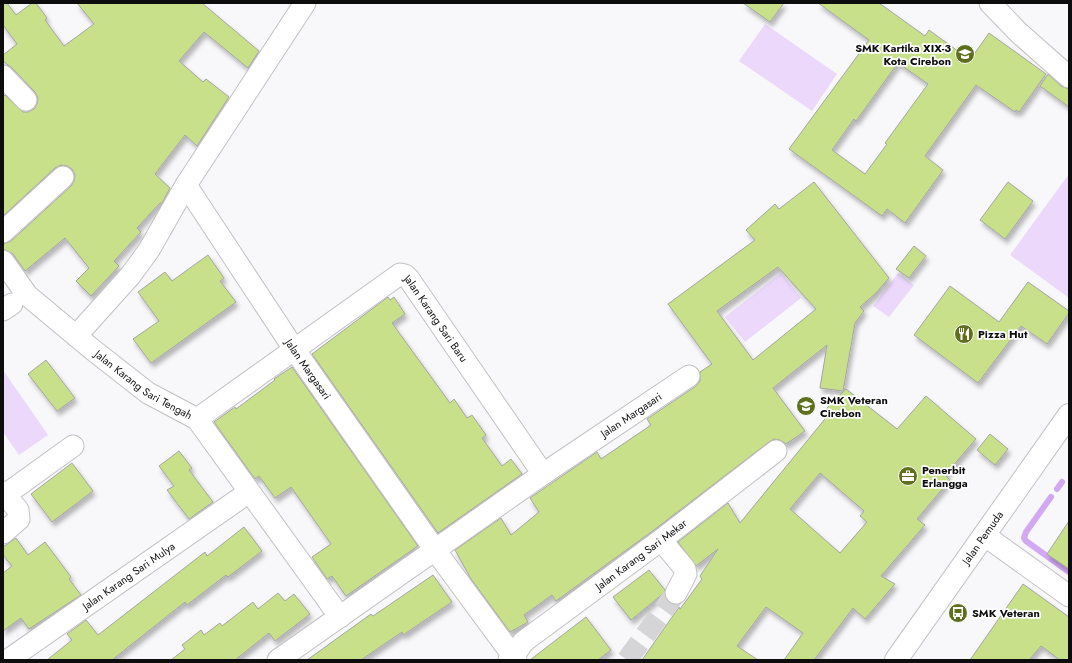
<svg xmlns="http://www.w3.org/2000/svg" width="1072" height="663" viewBox="0 0 1072 663" font-family="Jost,sans-serif">
<style>
.green{fill:#ebd8fb}
.lines{fill:none;stroke-linecap:round;stroke-linejoin:round}
.stream{stroke:#d2a8f3;stroke-width:6}
.building{fill:#c8e08a;stroke:#a4a5a2;fill-rule:evenodd;filter:url(#shadow)}
.minor-tunnel{stroke:#d5d4d7;stroke-width:21;stroke-dasharray:21 10;stroke-linecap:butt}
.minor-casing{stroke:#c2c0c3;stroke-width:23}
.tertiary-casing{stroke:#c2c0c3;stroke-width:24}
.minor{stroke:#fff;stroke-width:21}
.tertiary{stroke:#fff;stroke-width:22}
.labels{text-anchor:middle;stroke-width:3.5;stroke-linejoin:round;paint-order:stroke}
.poi-label{font-size:11px;font-weight:bold;fill:#0e0d0e;stroke:#fff;text-anchor:start}
.street-label{font-size:11px;fill:#0e0d0e;stroke:#fff}
</style>
<defs>
<filter id="shadow"><feDropShadow dx="2.5" dy="4.5" stdDeviation="2" flood-color="#0004"/></filter>
</defs>
<rect width="100%" height="100%" fill="#f8f7fa"/>
<path class="green" d="M765,24L837,74L812,111L739,61Z
M1069,174V298L1010,255Z
M781,273L801,298L745,342L725,317Z
M898,273L914,285L889,317L873,306Z
M3,370L48,435L19,455L3,432Z"/>
<g class="lines">
<path class="stream" d="M1057,489L1062,482
M1051,497L1026,532L1024,538L1026,541L1069,572"/>
</g>
<path class="building" d="M3,3H7L16,15L32,3H36L47,18L45,20L64,46L94,24L77,3H202L259,51L248,68L204,32L179,61L203,82L206,79L229,97L197,146L185,135L155,174L170,188L162,203H160L137,228L141,232L114,261L119,266L91,296L76,281L89,268L65,238L25,271L13,254L3,249V244L11,241L71,186L74,181L75,175L72,169L67,166L61,165L55,168L3,216V97L5,95L23,112H28L34,109L37,104L38,98L35,92L12,68L3,61V55L17,44L3,25Z
M743,3H784L770,22Z
M818,3H879L925,36L929,30L970,60L989,33L1046,74L1019,112L1016,110L1015,112L976,85L925,156L943,170L931,187L905,223L887,209L882,216L789,149L869,40ZM898,63L928,84L885,143L887,144L865,174L832,150L854,119L856,121Z
M1048,74L1061,86L1069,89V107L1040,86Z
M814,182L889,278L876,293L860,307L864,311L855,323L843,391L820,388L827,345L773,388L805,431L786,444L780,440L774,439L769,442L654,530L556,601L552,595L524,615L528,622L510,632L471,579L455,550L501,518L511,535L539,512L530,498L597,452L601,459L651,425L647,419L696,386L700,381V372L712,364L668,304L755,240L746,230L775,204L779,209ZM778,267L816,309L753,360L717,311Z
M1008,182L1033,201L1005,239L980,220Z
M914,246L926,256L909,278L896,269Z
M208,255L224,278L220,281L236,302L151,363L133,339L159,321L138,292L165,272L172,281Z
M1028,282L1069,311V313L1047,344L1021,326L978,383L914,335L950,286L999,322Z
M388,297L390,300L394,297L405,314L392,323L450,403L454,399L467,418L472,415L486,435L482,438L502,466L511,459L522,474L438,533L312,354Z
M46,360L75,398L57,411L28,374Z
M292,367L418,546L346,596L332,576L327,579L312,557L331,544L291,487L275,498L259,476L255,479L214,422L235,407L236,409L275,380L274,379Z
M846,389L897,429L926,396L976,439L945,475L950,480L917,519L925,525L881,576L895,584L865,619L853,608L814,660H784L803,633L766,607L737,646L758,660H642L679,607L680,609L702,579L700,576L718,549L696,566L678,542L728,503L740,523L829,414L825,410ZM820,473L864,511L860,516L867,522L840,553L790,509Z
M990,434L1008,449L995,465L977,450Z
M179,451L192,468L189,470L213,502L189,519L167,490L174,486L159,466Z
M72,463L93,491L52,522L31,494Z
M1069,521V569L1047,554Z
M244,527L262,551L228,577L226,575L187,605L185,602L112,660H47L72,640L67,634L86,620L98,635L205,552L207,556Z
M16,538L28,555L45,542L71,577L69,579L81,595L29,629L21,618L3,631V573L12,566L3,555V547Z
M649,570L665,590L664,593L631,620L613,597Z
M433,575L452,602L403,635L402,632L361,660H307L371,614L373,616Z
M1023,584L1069,617V660H1060L1041,646L1029,660H970Z
M278,593L285,601L294,594L310,614L275,641L269,633L235,660H171L185,649L182,645L201,630L204,635L220,623L222,626L253,602L258,609Z
M586,617L611,650L598,660H530Z"/>
<g class="lines">
<path class="minor-tunnel" d="M627,660L676,593"/>
<g class="minor-casing">
<g id="minor">
<path d="M990,3L1019,33L1069,77"/>
<path d="M3,76L26,100"/>
<path id="s1" d="M186,185L294,349L435,550L516,660"/>
<path d="M3,232L63,177"/>
<path id="s2" d="M3,261L27,295L93,350L148,393L197,419L340,617"/>
<path d="M3,310L12,304"/>
<path d="M76,336L130,276L149,250L186,185L305,3"/>
<path id="s3" d="M197,419L400,274L405,275L409,279L543,474"/>
<path d="M3,492L18,510L19,519L3,533"/>
<path d="M5,495L73,446"/>
<path d="M984,535L1069,596"/>
<path d="M661,540L685,569L686,574L676,593"/>
<path id="s4" d="M8,660L249,492"/>
<path id="s5" d="M278,660L543,474L689,376"/>
<path id="s6" d="M509,660L514,656L523,642L661,540L776,451"/>
</g>
</g>
<g class="tertiary-casing">
<g id="tertiary">
<path id="s7" d="M896,660L1069,415"/>
</g>
</g>
<use href="#minor" class="minor"/>
<use href="#tertiary" class="tertiary"/>
</g>
<defs>
<g id="school-disc" transform="scale(1)"><circle r="9.5" fill="#5e701e" stroke="#fff"/><path d="M0-5L7-2L0 1L-7-2ZM-4 1L0 2.5L4 1V4Q0 6-4 4Z" fill="#fff"/></g>
<g id="restaurant-disc" transform="scale(1)"><circle r="9.5" fill="#5e701e" stroke="#fff"/><path d="M-5-6h1v4h1v-4h1v4h1v-4h1v5L-1.5 .5V6h-2V.5L-5-1ZM5-6V6H3V1.5H1.5Q1.5-4 5-6Z" fill="#fff"/></g>
<g id="office-disc" transform="scale(1)"><circle r="9.5" fill="#5e701e" stroke="#fff"/><path d="M-6-3h4V-5.5h4V-3h4V5H-6ZM-1-4.5V-3h2v-1.5ZM-6 0V1H6V0Z" fill="#fff"/></g>
<g id="bus-disc" transform="scale(1)"><circle r="9.5" fill="#5e701e" stroke="#fff"/><path d="M-5-6H5V4H4V6H2V4H-2V6H-4V4H-5ZM-3.5-4V0h7V-4ZM-3.5 1.2v1.5H-2V1.2ZM2 1.2v1.5H3.5V1.2Z" fill="#fff"/></g>
</defs>
<g fill-rule="evenodd">
<use href="#school-disc" x="965" y="54"/>
<use href="#restaurant-disc" x="964" y="334"/>
<use href="#school-disc" x="806" y="406"/>
<use href="#office-disc" x="908" y="476"/>
<use href="#bus-disc" x="958" y="613"/>
</g>
<g class="labels">
<g class="poi-label">
<text x="951" y="52" text-anchor="end">SMK Kartika XIX-3<tspan x="951" dy="13">Kota Cirebon</tspan></text>
<text x="978" y="338">Pizza Hut</text>
<text x="820" y="404">SMK Veteran<tspan x="820" dy="13">Cirebon</tspan></text>
<text x="922" y="474">Penerbit<tspan x="922" dy="13">Erlangga</tspan></text>
<text x="972" y="617">SMK Veteran</text>
</g>
<g class="street-label">
<text dy="4" stroke="none"><textPath href="#s3" startOffset="308">Jalan Karang Sari Baru</textPath></text>
<text dy="4" stroke="none"><textPath href="#s1" startOffset="221">Jalan Margasari</textPath></text>
<text dy="4" stroke="none"><textPath href="#s2" startOffset="189">Jalan Karang Sari Tengah</textPath></text>
<text dy="4" stroke="none"><textPath href="#s5" startOffset="430">Jalan Margasari</textPath></text>
<text dy="4" stroke="none"><textPath href="#s7" startOffset="150">Jalan Pemuda</textPath></text>
<text dy="4" stroke="none"><textPath href="#s6" startOffset="170">Jalan Karang Sari Mekar</textPath></text>
<text dy="4" stroke="none"><textPath href="#s4" startOffset="147">Jalan Karang Sari Mulya</textPath></text>
</g>
</g>
<rect width="1072" height="663" fill="none" stroke="#0e0d0e" stroke-width="8"/>
</svg>
